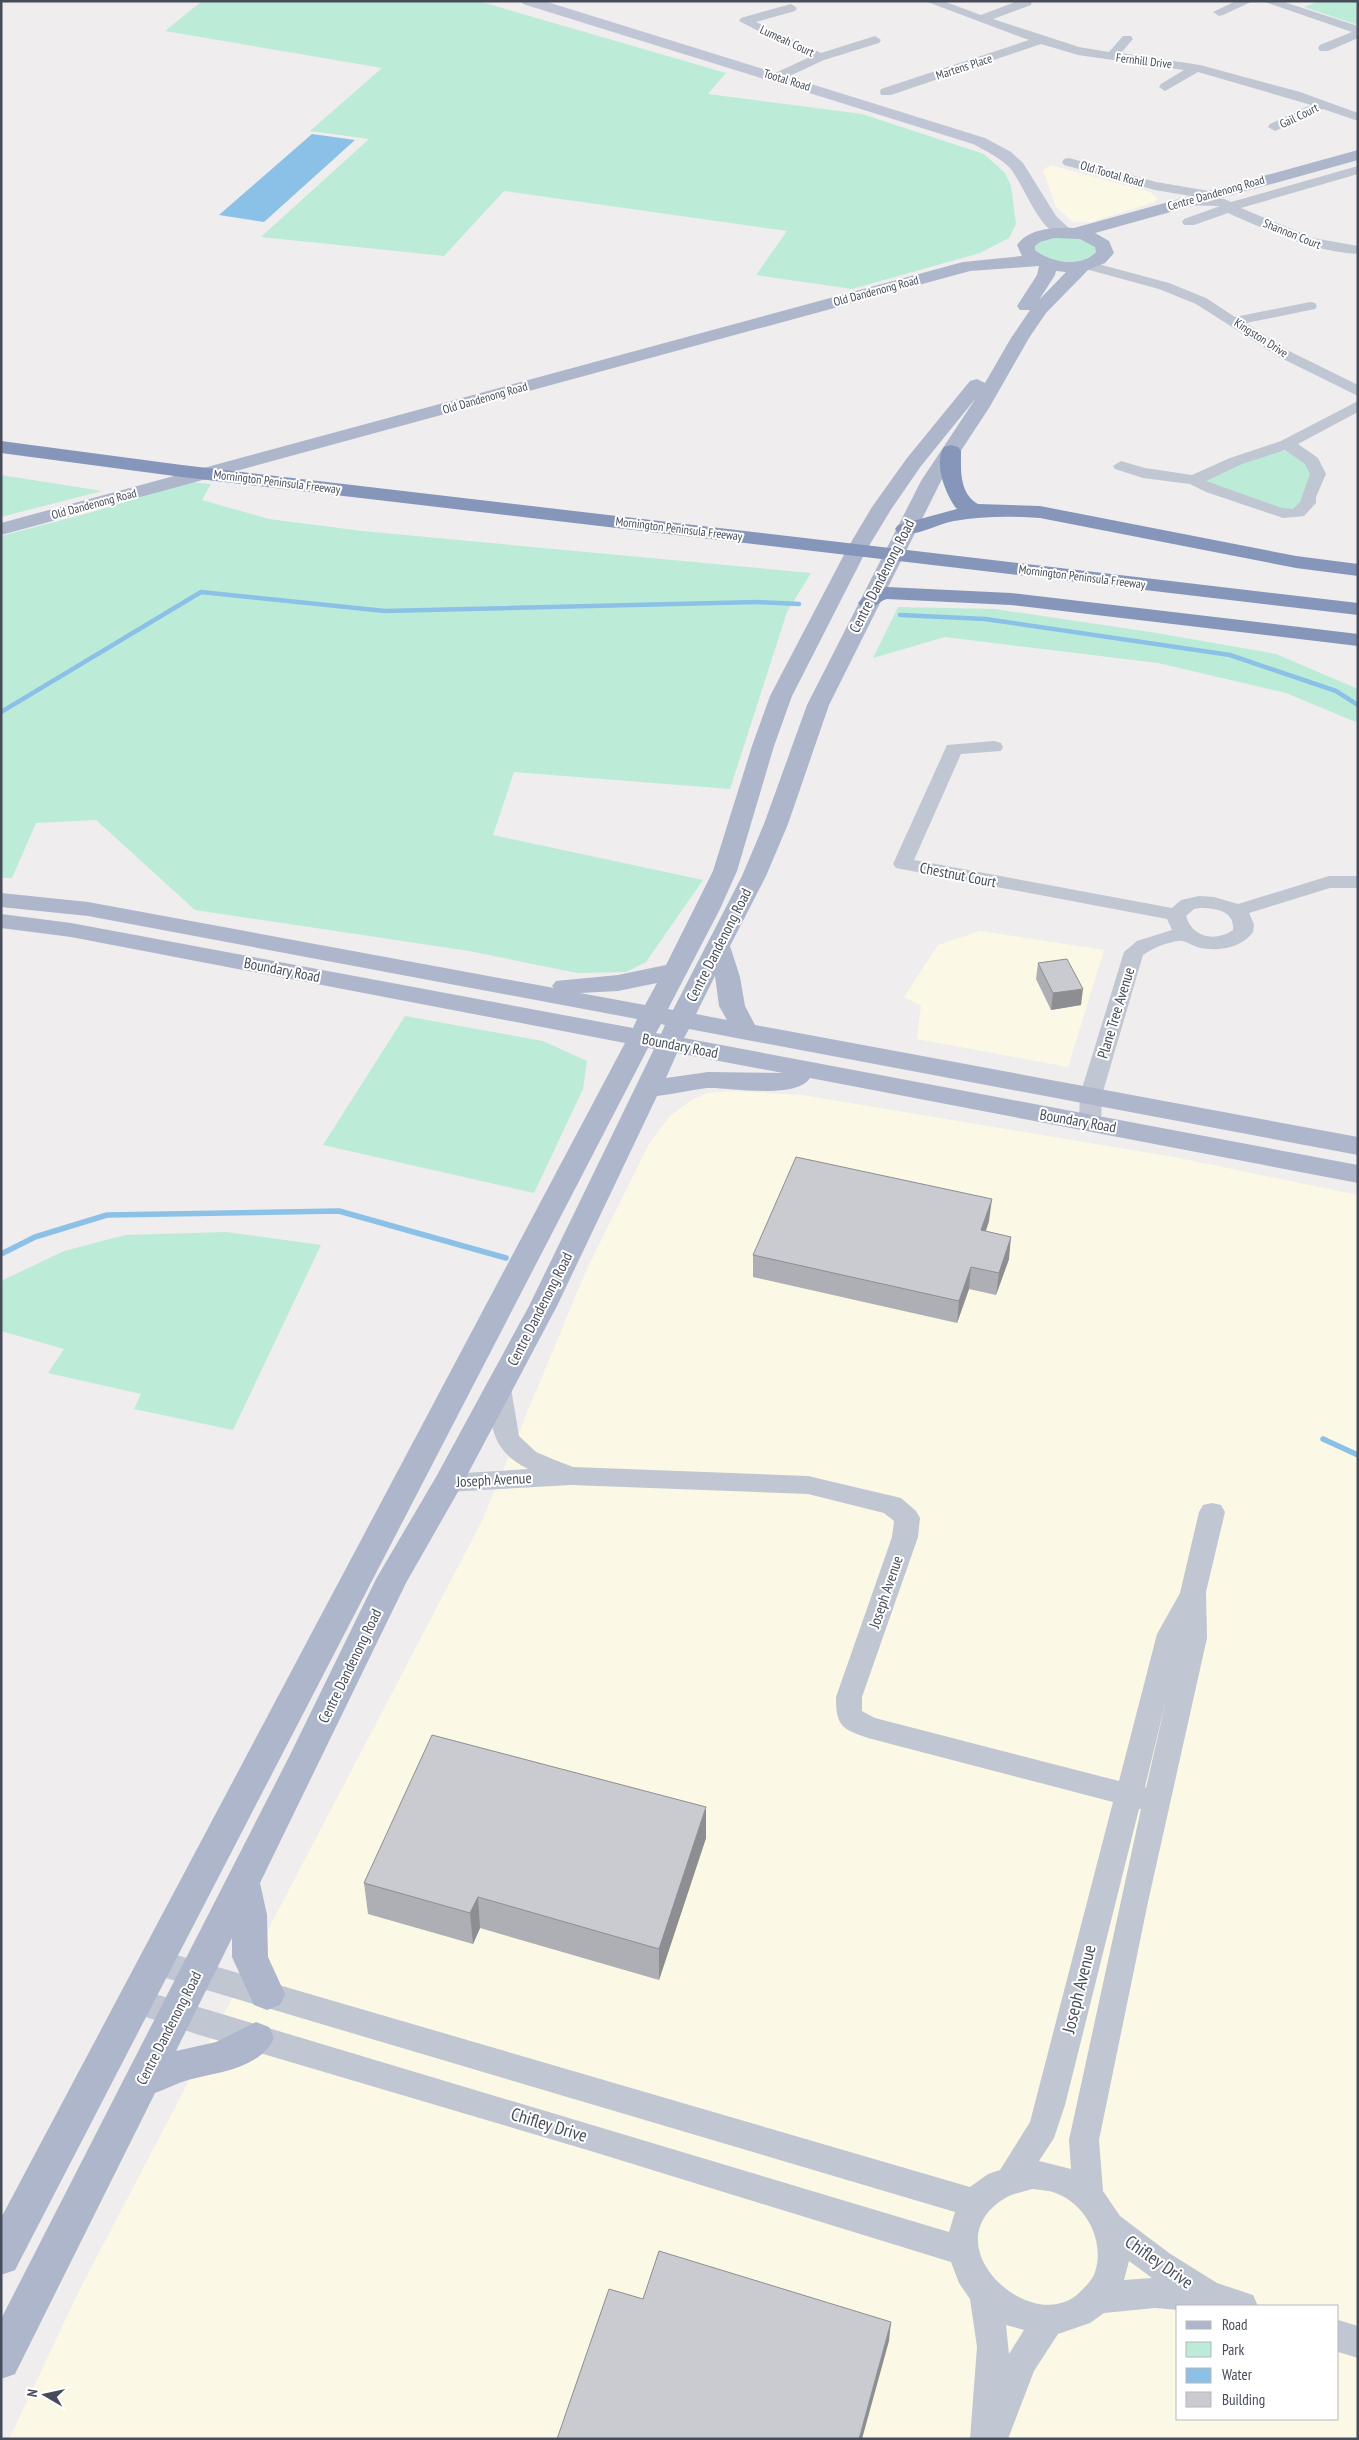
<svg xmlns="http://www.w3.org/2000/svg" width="1359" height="2440" viewBox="0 0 1359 2440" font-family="'PT Sans Narrow',sans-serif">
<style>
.commercial{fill:#fbf9e5;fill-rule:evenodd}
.green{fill:#bcecd8}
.water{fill:#8bc1e7}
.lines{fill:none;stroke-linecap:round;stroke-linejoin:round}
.stream-far1{stroke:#8bc1e7;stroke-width:4.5}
.stream{stroke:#8bc1e7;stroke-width:5.5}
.minor{fill:#c0c6d2;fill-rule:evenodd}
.secondary{fill:#c0c6d5;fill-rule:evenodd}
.primary{fill:#adb6cb;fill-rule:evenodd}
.motorway{fill:#8695ba;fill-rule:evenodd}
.wall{fill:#aeafb4}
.shaded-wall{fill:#8d8e92}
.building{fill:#cacbd1;stroke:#8d8e92}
.labels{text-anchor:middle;stroke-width:4;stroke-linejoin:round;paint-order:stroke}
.far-street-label{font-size:12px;fill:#464c59;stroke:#fff}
.street-label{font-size:15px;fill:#464c59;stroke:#fff}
.near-street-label{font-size:18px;fill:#464c59;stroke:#fff}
</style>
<rect width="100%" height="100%" fill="#efeded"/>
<path class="commercial" d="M1050,165L1150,192L1157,198L1155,202L1091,222H1073L1056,207L1043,170Z
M980,931L1104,950L1068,1067L917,1039L921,1006L904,997L938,945Z
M733,1091L803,1095L1179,1158L1358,1195V2439H9L80,2289L482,1521L586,1271L650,1142L670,1116L690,1101L707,1093ZM1178,2306H1338V2419H1178Z"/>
<path class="green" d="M202,1H478L726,73L708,94L862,114L984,154L1005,173L1011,186L1016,224L1009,238L980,253L852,289L756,275L787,231L504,191L444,256L261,237L369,139L310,131L382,68L165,31Z
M1320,1H1358V25L1304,7Z
M1050,237H1079L1094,244L1099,253C1070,268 1062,265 1033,252L1036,242Z
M1280,451H1287L1313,467L1302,506L1288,511L1205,482L1206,479L1238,463Z
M1,475L102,491L1,517Z
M190,482L211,484L202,500L269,519L362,531L811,573L787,612L730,789L514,772L493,835L703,880L646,962L626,972L577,973L469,951L195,910L96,820L36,823L12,878H1V536L89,513Z
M898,607L995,609L1157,633L1276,654L1358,689V723L1286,693L1158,663L945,637L873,658Z
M405,1016L543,1041L587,1061L583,1089L534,1193L323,1145Z
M226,1232L321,1245L233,1430L134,1409L141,1394L48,1373L64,1349L1,1331V1281L64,1251L125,1235Z"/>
<path class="water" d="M312,134L355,140L264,222L219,215Z"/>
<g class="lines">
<path class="stream-far1" d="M900,615L985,619L1230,655L1336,691L1358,705
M1,712L201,592L385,611L758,602L799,604"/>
<path class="stream" d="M1,1254L35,1237L107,1215L339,1211L506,1258
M1323,1439L1358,1455"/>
<path class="minor" d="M925,1H943L981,15L1018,1H1032L1031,5L993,19L1079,47L1109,52L1123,36H1131L1133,39L1121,53L1200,65L1300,92L1358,113V121L1323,109L1275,131L1268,127L1270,124L1311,105L1198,72L1165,91L1159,87L1161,84L1184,70L1078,55L1041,44L891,95H881L880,92L881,89L1029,40Z
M1236,1H1253L1223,15L1219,16L1213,12Z
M1262,1H1281L1358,26V38L1328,51H1320L1318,48L1320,45L1352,32Z
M791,4L797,8L795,11L756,22L821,53L875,36L881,40L879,43L824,60L781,80H773L771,77L773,74L810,57L739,21L741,18Z
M1069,158L1156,182L1209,191L1211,194L1205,198L1224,199L1231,202L1358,166V174L1241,208L1313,238L1358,246V254C1311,251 1271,232 1228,213L1194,225H1184L1182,222L1184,219L1220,206L1178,205L1176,202L1178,199L1203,198L1155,190L1064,165L1062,162L1064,159Z
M1087,261L1169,283L1206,298L1235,317L1310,302L1315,303L1317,306L1315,309L1246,323L1289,351L1358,385V396L1279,357L1196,304L1159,289L1082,268L1080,265Z
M1358,401V412L1298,444L1318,458L1326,474L1316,497V503L1304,516L1283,518L1206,492L1190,484L1143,478L1115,469L1113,466L1121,461L1145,468L1192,475L1230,458L1281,441ZM1285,450L1305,464L1310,474L1300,502L1293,509L1282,508L1206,481L1242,464Z
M994,741L1001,743L1003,747L1001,751L961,754L914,860L1172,908L1181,900L1199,896L1214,897L1238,904L1329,876H1358V888H1330L1249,913L1254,924L1253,932C1241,949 1215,952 1197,947C1191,945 1184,940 1179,941C1167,942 1153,948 1143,955L1102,1095L1101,1123L1098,1128L1090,1130L1082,1128L1079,1123L1080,1095L1124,952L1137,941L1172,930L1167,919L896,868L893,864L947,745ZM1199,908C1214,908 1235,910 1233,930C1216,942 1192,938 1186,916L1194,909Z
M499,1379L507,1382L511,1388L519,1436L536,1452L555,1460L573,1467L808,1476L901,1498L916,1511L920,1518L918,1537L862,1697V1711L875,1718L1119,1781L1157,1634L1180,1593L1199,1512L1203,1505L1212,1503L1221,1505L1225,1512L1206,1592L1207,1638L1148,1902L1099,2140L1103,2191L1120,2216L1169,2253L1217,2283L1253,2295L1258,2306H1178V2310L1155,2308L1104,2313L1090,2323L1058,2334L1034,2371L1008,2439H970L977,2347L970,2299L959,2283L951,2262L594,2152L196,2034L125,2010L120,2001L125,1992L135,1988L949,2232L955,2212L156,1975L146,1971L142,1962L146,1953L156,1949L970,2187L988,2174L1000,2170L1030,2122L1113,1802L868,1738C841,1729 836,1725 836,1697L892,1537L894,1521L884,1513L808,1494L571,1485L448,1492L439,1490L436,1483L439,1476L448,1474L528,1469C490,1450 492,1426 487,1388L491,1382ZM1167,1696L1146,1788L1145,1787ZM1139,1809H1141L1069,2140L1071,2169L1039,2161L1054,2138L1065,2105ZM1032,2189C1040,2190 1050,2190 1058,2194C1087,2206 1105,2242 1095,2272C1093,2279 1087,2285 1082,2290C1035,2342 926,2243 1007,2197C1014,2193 1024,2192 1032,2189ZM1129,2261L1152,2278L1124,2280ZM1006,2325L1024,2330L1009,2354Z
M1338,2320L1358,2326V2358L1338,2352Z"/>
<path class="secondary" d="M521,1H544L985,138L1011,152L1023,163L1056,216L1073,232L1070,236C1042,243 1025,184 1009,167C999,157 986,151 973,144L523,4Z"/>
<path class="primary" d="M1358,150V160L1095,233L1109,241L1114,253L1105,263L1088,270L1046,313L1029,338L989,408L941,481L829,705L788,824L766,876L730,946L740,977L745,1006L755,1025L1358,1137V1155L689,1029L684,1038L1358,1165V1183L810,1078C796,1100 731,1087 707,1088C691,1090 674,1094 657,1096L557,1306L463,1483L406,1583L260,1883L267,1915L268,1957L285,1994L280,2005L267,2010L254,2005L232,1957V1938L176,2051L216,2042L256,2022L269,2027L274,2038C260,2069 217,2072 188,2080C177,2083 166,2089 155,2093L15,2374L1,2379V2319L289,1757L376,1579L436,1477L529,1306L654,1049L648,1048L15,2270L1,2275V2218L625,1043L71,937L1,928V914L71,923L633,1028L637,1019L88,916L1,907V893L88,902L554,988L552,986L556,981L618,975L666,965L713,871L752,746L770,696L847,549L872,507L907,458L970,381L977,379L985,383L1011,338L1030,310H1020L1017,306L1037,275L1039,266L970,271L1,535V523L963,262L1022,256L1017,245C1029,228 1055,227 1074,228ZM1054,238L1080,239L1095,247L1096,252C1081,268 1051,263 1035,250V246L1040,242ZM1056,271L1066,272L1039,300L1055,275ZM976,398L921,481L807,705L764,824L742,876L673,1010L668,1009L720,909L737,871L774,746L792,696L867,549L892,508L921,466ZM715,976L719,1006L727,1020L696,1014ZM657,983L645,1005L580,993L618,991ZM661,1024L665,1025L661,1034L656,1033ZM677,1053L783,1073L708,1072L666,1078Z"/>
<path class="motorway" d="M1,441L182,465L1358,603V615L182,477L1,453Z
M951,445L958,447L961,451C961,470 959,493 978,504L1040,506L1296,556L1358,564V576L1296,568L1040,518C1011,516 983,516 954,521C937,524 915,538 898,533L895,529L898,525L957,509C946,496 933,462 944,447Z
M887,587L1011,593L1358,634V646L1011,605L887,599C875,602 877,612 861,607L858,603L869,591Z"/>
</g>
<path class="wall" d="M1038,963L1081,1005L1051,1010L1036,979Z
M989,1221L986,1231L1009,1259L996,1295L969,1289L957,1323L753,1277V1255Z
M706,1838L659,1980L480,1928L473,1944L368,1914L364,1883Z"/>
<path class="shaded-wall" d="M1083,989L1081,1005L1051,1010L1053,993Z
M992,1199L989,1221L978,1252L981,1230Z
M1011,1237L1009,1259L996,1295L999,1273Z
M971,1267L969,1289L957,1323L959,1301Z
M706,1807V1838L659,1980V1949Z
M478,1897L480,1928L473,1944L470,1913Z
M891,2322L889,2341L862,2439H859Z"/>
<path class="building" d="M1067,959L1083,989L1053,993L1038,963Z
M796,1157L992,1199L981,1230L1011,1237L999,1273L971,1267L959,1301L753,1255Z
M432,1735L706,1807L659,1949L478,1897L470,1913L364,1883Z
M659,2251L891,2322L859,2439H557L609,2289L643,2299Z"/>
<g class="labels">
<g class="far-street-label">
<text transform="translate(787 41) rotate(25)" y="4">Lumeah Court</text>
<text transform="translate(1144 61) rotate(7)" y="4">Fernhill Drive</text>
<text transform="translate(964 67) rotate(-18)" y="4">Martens Place</text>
<text transform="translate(787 80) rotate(17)" y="4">Tootal Road</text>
<text transform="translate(1299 116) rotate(-26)" y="4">Gail Court</text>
<text transform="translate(1112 174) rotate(16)" y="4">Old Tootal Road</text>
<text transform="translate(1216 193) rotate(-16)" y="4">Centre Dandenong Road</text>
<text transform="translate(1292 234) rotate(22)" y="4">Shannon Court</text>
<text transform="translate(876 291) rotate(-15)" y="4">Old Dandenong Road</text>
<text transform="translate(1261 338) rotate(33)" y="4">Kingston Drive</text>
<text transform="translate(485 398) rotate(-16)" y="4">Old Dandenong Road</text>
<text transform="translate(277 482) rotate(7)" y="4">Mornington Peninsula Freeway</text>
<text transform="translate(94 504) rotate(-15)" y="4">Old Dandenong Road</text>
<text transform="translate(679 529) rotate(7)" y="4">Mornington Peninsula Freeway</text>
<text transform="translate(1082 577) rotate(7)" y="4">Mornington Peninsula Freeway</text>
</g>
<g class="street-label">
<text transform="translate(882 576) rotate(-63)" y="5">Centre Dandenong Road</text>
<text transform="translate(958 875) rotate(11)" y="5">Chestnut Court</text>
<text transform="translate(719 945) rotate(-63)" y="5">Centre Dandenong Road</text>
<text transform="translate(282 970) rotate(11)" y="5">Boundary Road</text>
<text transform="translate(1116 1013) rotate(-73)" y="5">Plane Tree Avenue</text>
<text transform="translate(680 1046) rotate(11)" y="5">Boundary Road</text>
<text transform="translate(1078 1121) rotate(10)" y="5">Boundary Road</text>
<text transform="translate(540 1309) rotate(-63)" y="5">Centre Dandenong Road</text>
<text transform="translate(494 1480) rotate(-3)" y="5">Joseph Avenue</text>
<text transform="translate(886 1592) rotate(-71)" y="5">Joseph Avenue</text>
<text transform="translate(350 1666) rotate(-64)" y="5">Centre Dandenong Road</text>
<text transform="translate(169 2028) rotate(-63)" y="5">Centre Dandenong Road</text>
</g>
<g class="near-street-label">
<text transform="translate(1079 1989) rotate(-76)" y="6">Joseph Avenue</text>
<text transform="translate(549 2125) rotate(17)" y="6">Chifley Drive</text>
<text transform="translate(1159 2262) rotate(35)" y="6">Chifley Drive</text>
</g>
</g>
<rect width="1359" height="2440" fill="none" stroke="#464c59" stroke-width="5"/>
<rect x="1176" y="2305" width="162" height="115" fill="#ffffff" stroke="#b5b7bd"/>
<rect x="1186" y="2321" width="25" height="8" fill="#adb6cb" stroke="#b5b7bd"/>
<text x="1222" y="2330" font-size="15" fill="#464c59">Road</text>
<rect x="1186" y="2342" width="25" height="15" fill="#bcecd8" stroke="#b5b7bd"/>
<text x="1222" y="2355" font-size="15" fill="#464c59">Park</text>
<rect x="1186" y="2368" width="25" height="15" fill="#8bc1e7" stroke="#b5b7bd"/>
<text x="1222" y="2380" font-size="15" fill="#464c59">Water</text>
<rect x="1186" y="2392" width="25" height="15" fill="#cacbd1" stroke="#b5b7bd"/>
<text x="1222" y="2405" font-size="15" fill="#464c59">Building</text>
<g transform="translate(45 2395) rotate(279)" stroke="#ffffff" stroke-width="4" paint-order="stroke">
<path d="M0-4L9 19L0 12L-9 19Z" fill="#464c59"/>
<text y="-8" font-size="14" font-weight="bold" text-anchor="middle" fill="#464c59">N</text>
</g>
</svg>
